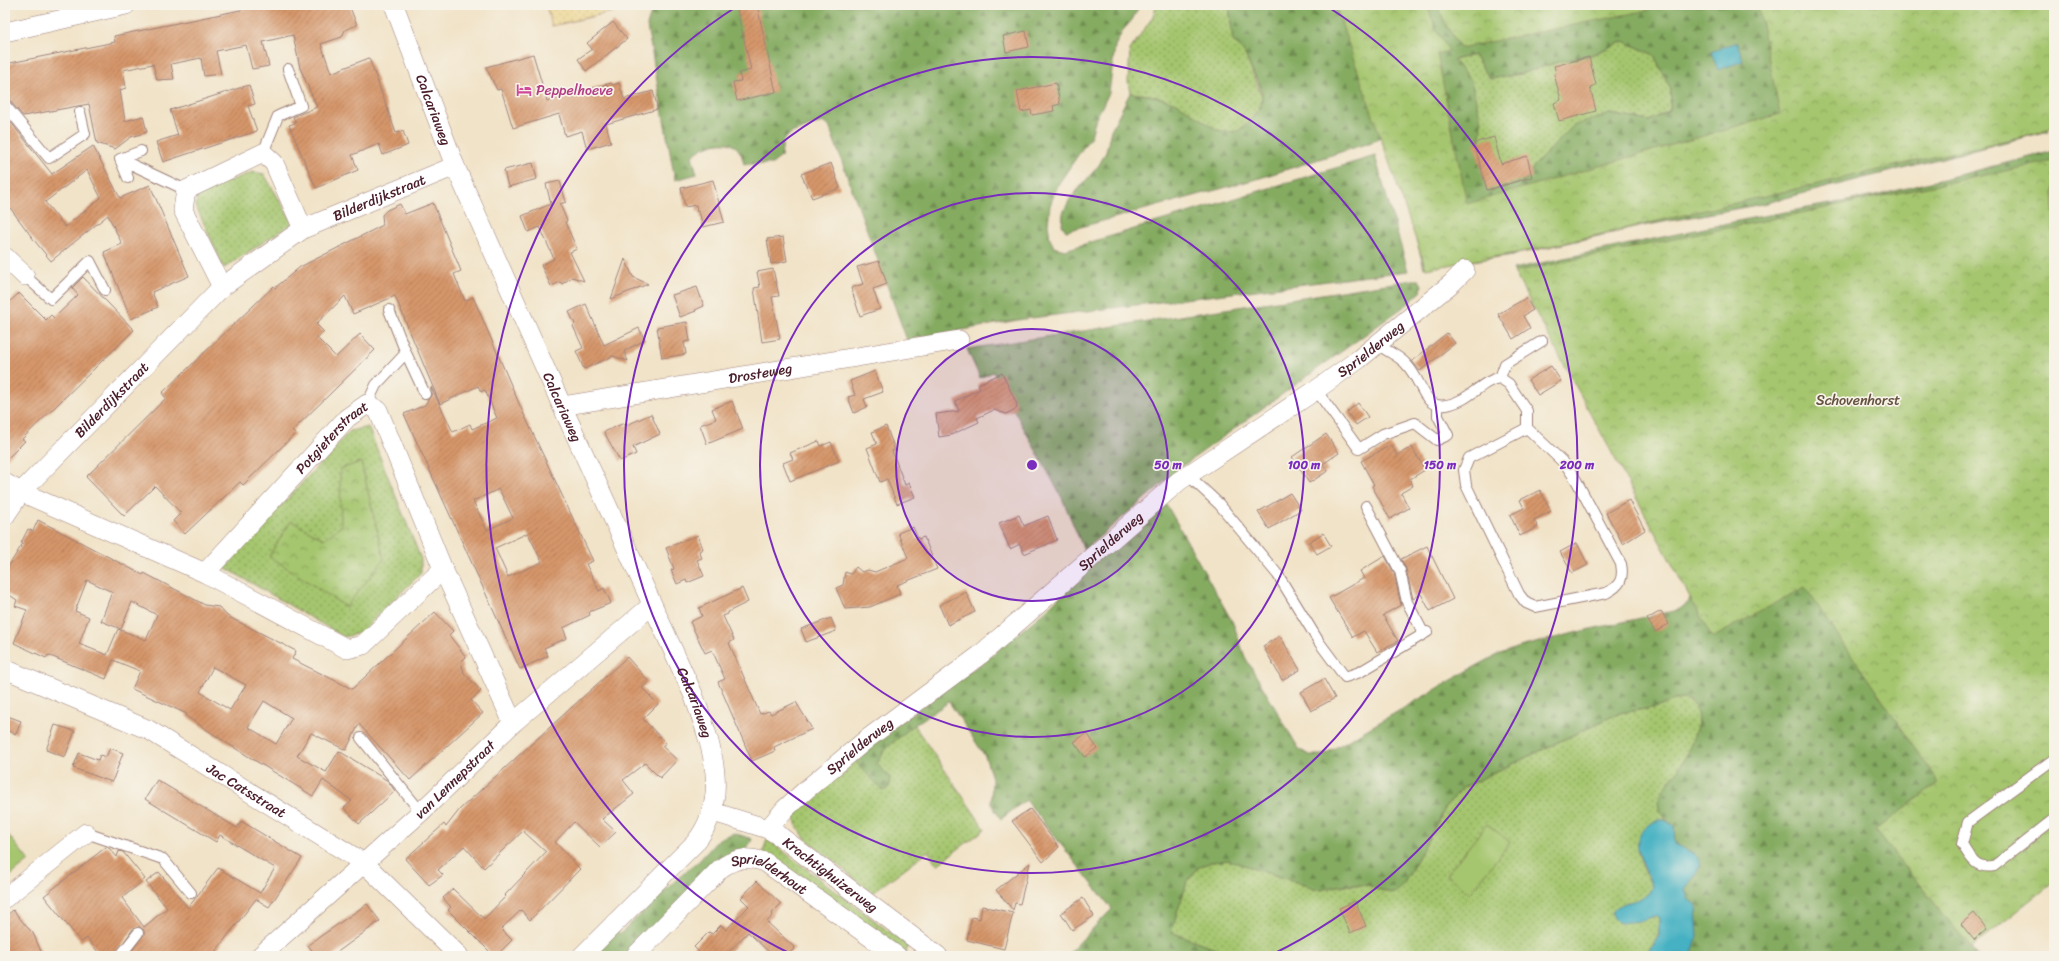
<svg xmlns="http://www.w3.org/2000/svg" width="2059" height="961" viewBox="0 0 2059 961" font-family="Sriracha,sans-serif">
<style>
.grass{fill:url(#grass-dots);stroke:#78724c}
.forest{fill:url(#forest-firs);stroke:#676546;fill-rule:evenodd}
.sand{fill:url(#sand-dots);stroke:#9c7c64}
.park{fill:url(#park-crowns);stroke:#78724c}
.pitch{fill:#a5c66e;stroke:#78724c}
.water{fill:#45b1c2;stroke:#486876}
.building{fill:url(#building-hatch);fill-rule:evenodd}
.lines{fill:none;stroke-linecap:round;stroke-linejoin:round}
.service-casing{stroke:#9e817a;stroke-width:12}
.minor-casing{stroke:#9e817a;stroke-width:20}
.service{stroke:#fff;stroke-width:10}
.minor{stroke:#fff;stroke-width:19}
.ring{fill:none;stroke:#7b2cbf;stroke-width:2}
.labels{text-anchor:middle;stroke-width:3.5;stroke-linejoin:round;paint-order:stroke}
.hotel-label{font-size:14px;fill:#b23c85;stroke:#f7f3e8;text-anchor:start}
.street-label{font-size:14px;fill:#4a1f2b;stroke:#f7f3e8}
.park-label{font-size:14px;fill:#65513f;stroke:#f7f3e8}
.centre{fill:#7b2cbf;stroke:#f7f3e8;stroke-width:2}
.ring-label{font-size:12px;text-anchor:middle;font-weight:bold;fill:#7b2cbf;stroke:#f7f3e8;stroke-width:3.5;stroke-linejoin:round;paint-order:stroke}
</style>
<defs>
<pattern id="grass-dots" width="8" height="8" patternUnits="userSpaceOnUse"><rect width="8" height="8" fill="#a5c66e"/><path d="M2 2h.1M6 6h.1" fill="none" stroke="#88a05b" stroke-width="1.8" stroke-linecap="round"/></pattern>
<pattern id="forest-firs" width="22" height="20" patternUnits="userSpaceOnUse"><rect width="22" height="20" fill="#84ab61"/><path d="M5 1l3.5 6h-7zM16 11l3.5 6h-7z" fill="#6e8b50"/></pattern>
<pattern id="sand-dots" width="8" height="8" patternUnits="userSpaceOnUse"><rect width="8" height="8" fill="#eeda9e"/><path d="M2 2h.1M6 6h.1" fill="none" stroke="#cebb88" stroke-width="1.8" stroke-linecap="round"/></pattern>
<pattern id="park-crowns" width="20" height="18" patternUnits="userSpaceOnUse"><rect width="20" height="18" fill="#a5c66e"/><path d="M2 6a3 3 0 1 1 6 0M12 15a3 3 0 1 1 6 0" fill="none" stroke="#88a05b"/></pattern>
<pattern id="building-hatch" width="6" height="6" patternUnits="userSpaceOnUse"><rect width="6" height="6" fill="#d6966b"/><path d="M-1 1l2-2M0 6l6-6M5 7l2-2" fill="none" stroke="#b07a58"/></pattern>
</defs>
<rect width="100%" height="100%" fill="#f7f3e8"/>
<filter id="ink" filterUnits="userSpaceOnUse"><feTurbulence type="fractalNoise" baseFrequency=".025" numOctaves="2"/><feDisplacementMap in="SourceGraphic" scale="8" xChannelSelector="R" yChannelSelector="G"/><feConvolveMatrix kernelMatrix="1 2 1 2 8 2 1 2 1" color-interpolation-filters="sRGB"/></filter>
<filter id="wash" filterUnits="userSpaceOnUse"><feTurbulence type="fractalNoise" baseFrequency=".012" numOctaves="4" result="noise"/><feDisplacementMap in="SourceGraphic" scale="16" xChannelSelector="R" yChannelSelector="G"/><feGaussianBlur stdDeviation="0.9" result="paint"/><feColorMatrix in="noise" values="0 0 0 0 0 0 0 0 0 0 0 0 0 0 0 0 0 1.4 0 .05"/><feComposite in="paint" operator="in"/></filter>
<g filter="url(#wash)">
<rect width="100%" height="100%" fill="#f1e3c8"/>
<path class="grass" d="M1157,5H1229L1233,41L1242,47L1262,96L1260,108L1239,131C1219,141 1175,104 1155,97C1148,94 1138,94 1130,93L1128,82L1130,50L1152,18Z
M1624,41L1654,55L1671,89L1670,110L1650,121L1610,114L1534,166L1527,180L1491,191L1453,60L1474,55L1490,79L1520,74L1558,62L1591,55Z
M253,172L264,174L293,223L224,268L196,206L197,193Z
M368,427L421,559V573L360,633L344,637L224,567L350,431Z
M1685,699C1714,713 1686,754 1677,773C1671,786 1666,800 1660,813L1667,820H1659L1638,851L1642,865L1652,887C1649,896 1643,898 1634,901L1640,921L1655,916L1659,919C1663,936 1654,938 1648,951L1652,956H1237L1170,932L1187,882L1197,868L1211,862L1229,860L1320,890L1343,885H1368L1386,892L1404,883L1447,805L1462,788L1619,713L1659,707L1674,700Z
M914,725L985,829L937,865L928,851L872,893L805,838L796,824L795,812L851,757L890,778L877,763L886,748Z
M767,839L899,939L908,946L905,956L763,853Z"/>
<path class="forest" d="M666,5H1140L1132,20L1123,30L1115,46L1109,93L1096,118L1091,136L1059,183L1050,205L1048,224L1050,239L1054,247L1065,250L1375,156L1408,271L1024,319L907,340L829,126L822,122L791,133L783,141L781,157L772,164H744C743,160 742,155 740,152C730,134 702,146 692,156L697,174L675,180L647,26C650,13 653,7 666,5Z
M1229,5L1365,8L1387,132L1375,141L1260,178L1066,231L1062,225L1063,213L1070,199L1099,165L1106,152L1111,130L1130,93L1154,96L1177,103L1217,130L1235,132C1247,127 1263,110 1262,97C1262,87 1255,76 1251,68C1246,56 1243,48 1233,41Z
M1393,5H1991L2049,131L1762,204L1648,225L1513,255L1424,268L1392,151ZM1624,41L1654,55L1671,89L1670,110L1650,121L1610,114L1573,126L1534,166L1527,180L1491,191L1479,155L1481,121L1471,81L1453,60L1474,55L1490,79L1520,74L1558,62L1591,55Z
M2054,151V699L1875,830L1978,956H1684V954L1691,955L1689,900L1685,889L1697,872L1693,853L1675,844L1674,826L1660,813L1658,802L1662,792L1677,772L1689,751L1698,723L1697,710L1692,702L1685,699L1674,700L1659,707L1619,713L1462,788L1447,805L1404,883L1395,893L1386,892L1368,885H1343L1320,890L1229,860L1211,862L1197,868L1187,882L1171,932L1237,956H1066L1112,909L1026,800L1001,819L991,804L992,778L985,756L949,702L914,725L886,748L877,763L890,778L889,787L883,791L851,757L986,660L1043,613L1103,554L1164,500L1233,623L1245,657L1299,749L1309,755H1323L1469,670L1495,656L1516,648L1586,630L1678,610L1688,603L1692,594L1513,269L1752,218L1875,196Z
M1412,280H1419L1422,285L1420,292L1409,303L1184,465L1084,550L1062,498L993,372L980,378L967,349Z
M734,833L752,839C749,849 742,850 732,853L627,956H593L617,931L620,934L678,878L699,861L719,839Z"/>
<path class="sand" d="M546,5H641L552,26Z"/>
<path class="park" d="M1335,5H1427L1436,30L1449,51L1437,54L1467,204L1780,114L1758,5H2054V126L2041,132L1533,250L1426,269Z
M1438,5H1673L1460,48L1445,23Z
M2054,161V882L1971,948L1875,830L1939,783L1805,587L1712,638L1514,272Z
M361,462L384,559L346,607L269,556L291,521L324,539L341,526L340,469Z"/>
<path class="pitch" d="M1487,824L1510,842L1470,893L1446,875Z
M6,832L29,861L5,880V833Z"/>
<path class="water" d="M1737,42L1743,61L1718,70L1711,52Z
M1659,820H1667L1674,826L1675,844C1681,847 1686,849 1692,853C1709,862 1692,879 1685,889L1689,900L1696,905L1698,937L1691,955L1679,954L1652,956L1648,951L1659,936V919L1655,916L1640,921L1619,923L1614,918L1612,913C1621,897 1645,906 1652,887C1645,863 1620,834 1659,820Z"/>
<g id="blocks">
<path class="building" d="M265,5H289L290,10L319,5H349L357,25L345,30L342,37L321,44L331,73L369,58L396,133L403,131L408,145L383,155L379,144L352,155L358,170L316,188L289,125L296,123L293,117L317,107L300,68L293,35L263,42L269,66L252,69L246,45L216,51L221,74L204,76L201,58L171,64L174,79L157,80L153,64L123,70L126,88L120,90L125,121L143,116L147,132L131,137L115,149L97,143L89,104L23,116L11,102L5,64L115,42L114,36Z
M736,5H757L776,92L737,101L733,82L741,81L739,73L751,70Z
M613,22L627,39L586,71L578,59L592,49L587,43Z
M1026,31L1029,47L1006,52L1003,36Z
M533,54L547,101L611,83L613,85L619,83L624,99L653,91L658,109L606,124L611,142L587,149L582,131L565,136L559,114L513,128L501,89L497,90L486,67Z
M1589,57L1596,85L1590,87L1596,111L1559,121L1554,103L1561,100L1554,74L1556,73L1554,66Z
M1056,83L1060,104L1053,106L1054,111L1032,115L1031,110L1021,112L1017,91Z
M249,85L255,104L248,106L257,131L163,162L156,142L178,135L170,110Z
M5,115L52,174L93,146L120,198L150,185L189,276L152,292L158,307L131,319L104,252L122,244L108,215L51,261L34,240L5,201ZM87,170L101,198L65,227L45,202Z
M1494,137L1501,164L1527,156L1532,177L1487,190L1474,143Z
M533,163L537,179L508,187L504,170Z
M831,163L840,188L812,198L801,174Z
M713,180L724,222L703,227L699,211L697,212L696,205L685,207L681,188Z
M560,181L566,202L560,204L567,221L565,222L577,249L570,252L584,281L572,277L562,284L560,282L551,286L541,265L554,259L540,227L528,232L522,216L551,204L546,184Z
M433,203L461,271L454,274L465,301L473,297L521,408L593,561L586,564L599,591L604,588L611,603L589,612L590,615L563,628L567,638L544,648L548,656L520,669L404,414L425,405L431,395V387L453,432L470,424L472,429L497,418L485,390L481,392L478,386L440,404L395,296L353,314L345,296L316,324L324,332L317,338L336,357L360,334L375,350L292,431L295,434L243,485L240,482L185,534L173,521L181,513L155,486L124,516L86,477L166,398L162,393L274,286L275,288L300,267L383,225L382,215L387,210L400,204L405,214ZM499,489L513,518L487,530L473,501ZM528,533L542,562L508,577L495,548Z
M783,237L787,261L771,264L767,239Z
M625,259L633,277L648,284L611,299Z
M879,261L887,284L873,289L880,309L860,316L851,288L863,284L857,267Z
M773,269L779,296L772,297L780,339L762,342L754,288L760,287L757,272Z
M83,277L134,330L22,439L25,441L5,461V306L19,293L46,320L51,315L54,318L78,295L72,288Z
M697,287L704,306L695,310L696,311L680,317L672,295Z
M1526,298L1533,310L1523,316L1530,328L1513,339L1498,314Z
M586,304L604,345L639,328L645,340L624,351L628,361L613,356L584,369L576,351L583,348L573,326L575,324L569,312Z
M687,322L690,341L684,342L686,354L662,358L657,327Z
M1447,333L1455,343L1420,371L1412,361Z
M1551,366L1561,381L1538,395L1528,380Z
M875,371L883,392L864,399L867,407L854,413L848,397L855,395L850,381Z
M1002,373L1017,404L1016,409L1006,414L994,410L977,418L979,422L951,435L939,437L936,414L959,411L955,401L980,389L978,384Z
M732,401L743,429L707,444L700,425L716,419L712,409Z
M1358,403L1368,417L1356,425L1347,412Z
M651,414L660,434L633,447L636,454L620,461L604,432L624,423L625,426Z
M886,426L895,450L892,451L905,485L909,483L915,497L897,504L887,479L880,482L867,448L877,444L872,432Z
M1326,434L1339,453L1323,464L1328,471L1309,483L1292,457Z
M819,441L821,446L831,442L839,461L790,481L783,463L793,459L790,453Z
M1391,445L1397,455L1412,447L1425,470L1410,479L1413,486L1401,493L1409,508L1390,519L1372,486L1374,485L1361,461Z
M1540,490L1551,511L1534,520L1538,527L1520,536L1510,515L1524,508L1520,500Z
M1290,493L1301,510L1269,529L1258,512Z
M1629,500L1645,530L1623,544L1606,513Z
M1019,515L1024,526L1048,516L1057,540L1024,554L1020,544L1010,549L999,523Z
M38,520L143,575L144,573L205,605L219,607L227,616L296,651L292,659L352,689L435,612L453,631L449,635L466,657L461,662L464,673L481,691L471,700L483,713L410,780L359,724L346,750L311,733L297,756L326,772L339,751L388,781L395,791L359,824L344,808L352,801L323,780L313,796L233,747L186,716L187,714L132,689L140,671L113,660L106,679L48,655L46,658L14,643L27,610L15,606L17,600L5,592V572L23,543H21L28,529L33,531ZM87,580L112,592L101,621L121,629L132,602L157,615L146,640L118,629L107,655L79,644L89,617L75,611ZM213,667L246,685L230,710L200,692ZM264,701L292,718L276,744L248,727Z
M913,527L918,539L924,537L937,569L897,585L900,594L870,607L845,609L836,588L843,585L845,572L851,574L856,567L862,572L868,570L875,572L908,558L898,533Z
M1323,533L1331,546L1317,554L1309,542Z
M698,535L703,549L699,551L702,558L697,560L704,576L687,583L686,580L677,584L671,570L674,569L666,548Z
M1577,543L1588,565L1572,573L1560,552Z
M1427,546L1453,599L1430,611L1421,594L1413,599L1406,569L1401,559Z
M1385,556L1394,573L1401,605L1383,615L1398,641L1377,652L1364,631L1353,637L1329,598L1364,578L1360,571Z
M742,588L748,602L728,612V614L723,616L734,640L729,643L760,714L769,711L771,714L796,702L812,729L774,747L775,751L752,761L718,682L725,679L712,650L705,653L690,622L702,616L699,608Z
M966,592L975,612L948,625L939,605Z
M1661,611L1669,624L1655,632L1647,619Z
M831,618L836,631L806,642L801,629Z
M1280,636L1300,670L1282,680L1263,646Z
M627,657L649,682L642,688L658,704L643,719L666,743L662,746L677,760L660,778L645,763L623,780L634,794L602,819L616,832L600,847L574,822L555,842L580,869L530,920L521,910L501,929L512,940L496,956H494L448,910L451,907L443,898L453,889L484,919L506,896L505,895L546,852L523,831L484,868L464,846L438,870L443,875L429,885L405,859L444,824L446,827L460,809Z
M1324,679L1335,698L1311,711L1301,692Z
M5,715L21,721L16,734L5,730Z
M55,725L75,731L65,757L46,750Z
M1087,733L1097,748L1085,757L1074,742Z
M110,748L123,753L112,782L73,768L79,753L98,760L100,755L106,757Z
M157,780L237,828L241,821L302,858L269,907L256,899L212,956H128L144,934V930L139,927L133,929L114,956H101L87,938L81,942L44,896L106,847L109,848L117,857L119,851L123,852L145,879L122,898L144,927L167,908L146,882L159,872L188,908L218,868L260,893L275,868L220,835L216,842L145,799Z
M1030,809L1059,847L1043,862L1012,821Z
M1030,863L1020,904L1015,903L1013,910L996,890Z
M757,881L781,904L772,913L773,915L767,922L795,948L787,956H773L748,932L725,956H703L694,947L709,932L712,934L721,925L726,930L749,906L741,898Z
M1083,898L1094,916L1072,930L1061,913Z
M1355,901L1366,926L1350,933L1339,908Z
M367,904L380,921L332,956H316L308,945Z
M982,906L1013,913L1004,949L967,940L972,917L980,919Z
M13,910L27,927L33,933L43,956H5V917Z
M1974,913L1987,929L1974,940L1961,924Z"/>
</g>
</g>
<g filter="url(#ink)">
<use href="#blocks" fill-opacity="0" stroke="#9e817a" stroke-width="1"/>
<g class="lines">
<g class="service-casing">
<path id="service" d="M5,105L49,158L85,134L80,112
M263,153L278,116L301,106L288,69
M120,159L141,151
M128,178L120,159L186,190
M25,276L51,299L90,261L105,290
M1378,344C1387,352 1398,355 1406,364C1427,386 1422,420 1463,399C1476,392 1485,380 1500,378L1509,384L1527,411V428L1566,465L1576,480L1621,564C1624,579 1620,586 1606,593L1535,607L1526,603L1519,594L1466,485L1464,470L1469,458L1527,428
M406,353L425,394
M1500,378L1505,364L1542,341
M1316,390L1359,449L1383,434L1415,423L1437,440L1448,435L1438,416V406
M367,404L376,385L406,353L389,310
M1188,475L1219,504L1278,575L1319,642L1345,677L1360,672L1427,632
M1366,506L1400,571L1407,602L1424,634
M361,738L421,812
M2054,759L1968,822L1962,844C1971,858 1975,869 1994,866L2054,819
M86,833L163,859L191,893
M120,956L138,933"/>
</g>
<g class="minor-casing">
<g id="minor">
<path id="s1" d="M394,5L455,166L562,406L693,694C711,744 732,797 695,843L582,956"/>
<path d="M5,32L126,5"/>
<path id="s2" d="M303,229L274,163L263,153L186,190L183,210L222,287L303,229L455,166"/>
<path d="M5,257L25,276"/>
<path id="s3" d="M562,406L959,340"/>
<path d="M5,483L21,492L205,573L347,649L363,645L443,569"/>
<path id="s4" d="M5,516L21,492L222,287"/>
<path id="s5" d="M205,573L347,418L367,404L378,410L443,569L513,723"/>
<path id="s6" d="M5,669L149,730L364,863L459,956"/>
<path id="s7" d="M713,812L768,829L781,837L938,956"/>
<path id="s8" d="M768,829L785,809L807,789L867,739L980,655L1179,481L1316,390L1359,359L1452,283L1465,270"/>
<path d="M5,898L86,833"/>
<path id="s9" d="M260,956L421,812L513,723L652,605"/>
<path id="s10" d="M635,956L720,869C735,858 747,856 765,862L897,956"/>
</g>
</g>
<use href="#service" class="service"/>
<use href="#minor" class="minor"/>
</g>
</g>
<circle cx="1032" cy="465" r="136" fill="#7b2cbf" fill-opacity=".12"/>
<g class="ring">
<circle cx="1032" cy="465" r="136"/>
<circle cx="1032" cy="465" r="272"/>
<circle cx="1032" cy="465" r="408"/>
<path d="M793 955A545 545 0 0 1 739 5M1325 5A545 545 0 0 1 1271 955"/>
</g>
<defs>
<g id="hotel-bare" transform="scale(1.2)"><path d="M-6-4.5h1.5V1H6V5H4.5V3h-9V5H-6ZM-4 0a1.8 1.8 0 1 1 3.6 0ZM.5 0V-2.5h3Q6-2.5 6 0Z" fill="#d1479c" stroke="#f7f3e8" stroke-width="2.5" paint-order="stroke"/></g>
</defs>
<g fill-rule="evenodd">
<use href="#hotel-bare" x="524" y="90"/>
</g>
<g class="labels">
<g class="hotel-label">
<text x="536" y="95">Peppelhoeve</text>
</g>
<g class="street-label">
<text dy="5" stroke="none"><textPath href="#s1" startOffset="112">Calcariaweg</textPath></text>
<text dy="5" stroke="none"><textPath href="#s2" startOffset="461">Bilderdijkstraat</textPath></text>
<text dy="5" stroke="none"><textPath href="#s8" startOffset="772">Sprielderweg</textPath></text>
<text dy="5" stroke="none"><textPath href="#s3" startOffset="201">Drosteweg</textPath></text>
<text dy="5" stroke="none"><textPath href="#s4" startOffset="158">Bilderdijkstraat</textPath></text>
<text dy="5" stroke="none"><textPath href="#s1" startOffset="436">Calcariaweg</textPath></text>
<text dy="5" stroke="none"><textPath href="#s5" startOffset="186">Potgieterstraat</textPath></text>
<text dy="5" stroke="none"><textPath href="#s8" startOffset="448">Sprielderweg</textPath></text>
<text dy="5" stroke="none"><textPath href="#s1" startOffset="760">Calcariaweg</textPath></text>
<text dy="5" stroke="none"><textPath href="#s8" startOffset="124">Sprielderweg</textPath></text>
<text dy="5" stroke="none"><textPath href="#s9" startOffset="263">van Lennepstraat</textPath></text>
<text dy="5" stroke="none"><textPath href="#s6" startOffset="271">Jac Catsstraat</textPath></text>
<text dy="5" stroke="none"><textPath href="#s7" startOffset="135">Krachtighuizerweg</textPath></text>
<text dy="5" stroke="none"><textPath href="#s10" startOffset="177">Sprielderhout</textPath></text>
</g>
<g class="park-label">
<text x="1858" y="405">Schovenhorst</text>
</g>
</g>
<circle cx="1032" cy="465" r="6" class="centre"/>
<g class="ring-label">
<text x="1168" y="469">50 m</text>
<text x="1304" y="469">100 m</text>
<text x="1440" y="469">150 m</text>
<text x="1577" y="469">200 m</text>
</g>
<rect width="2059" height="961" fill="none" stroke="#f7f3e8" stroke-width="20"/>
</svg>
